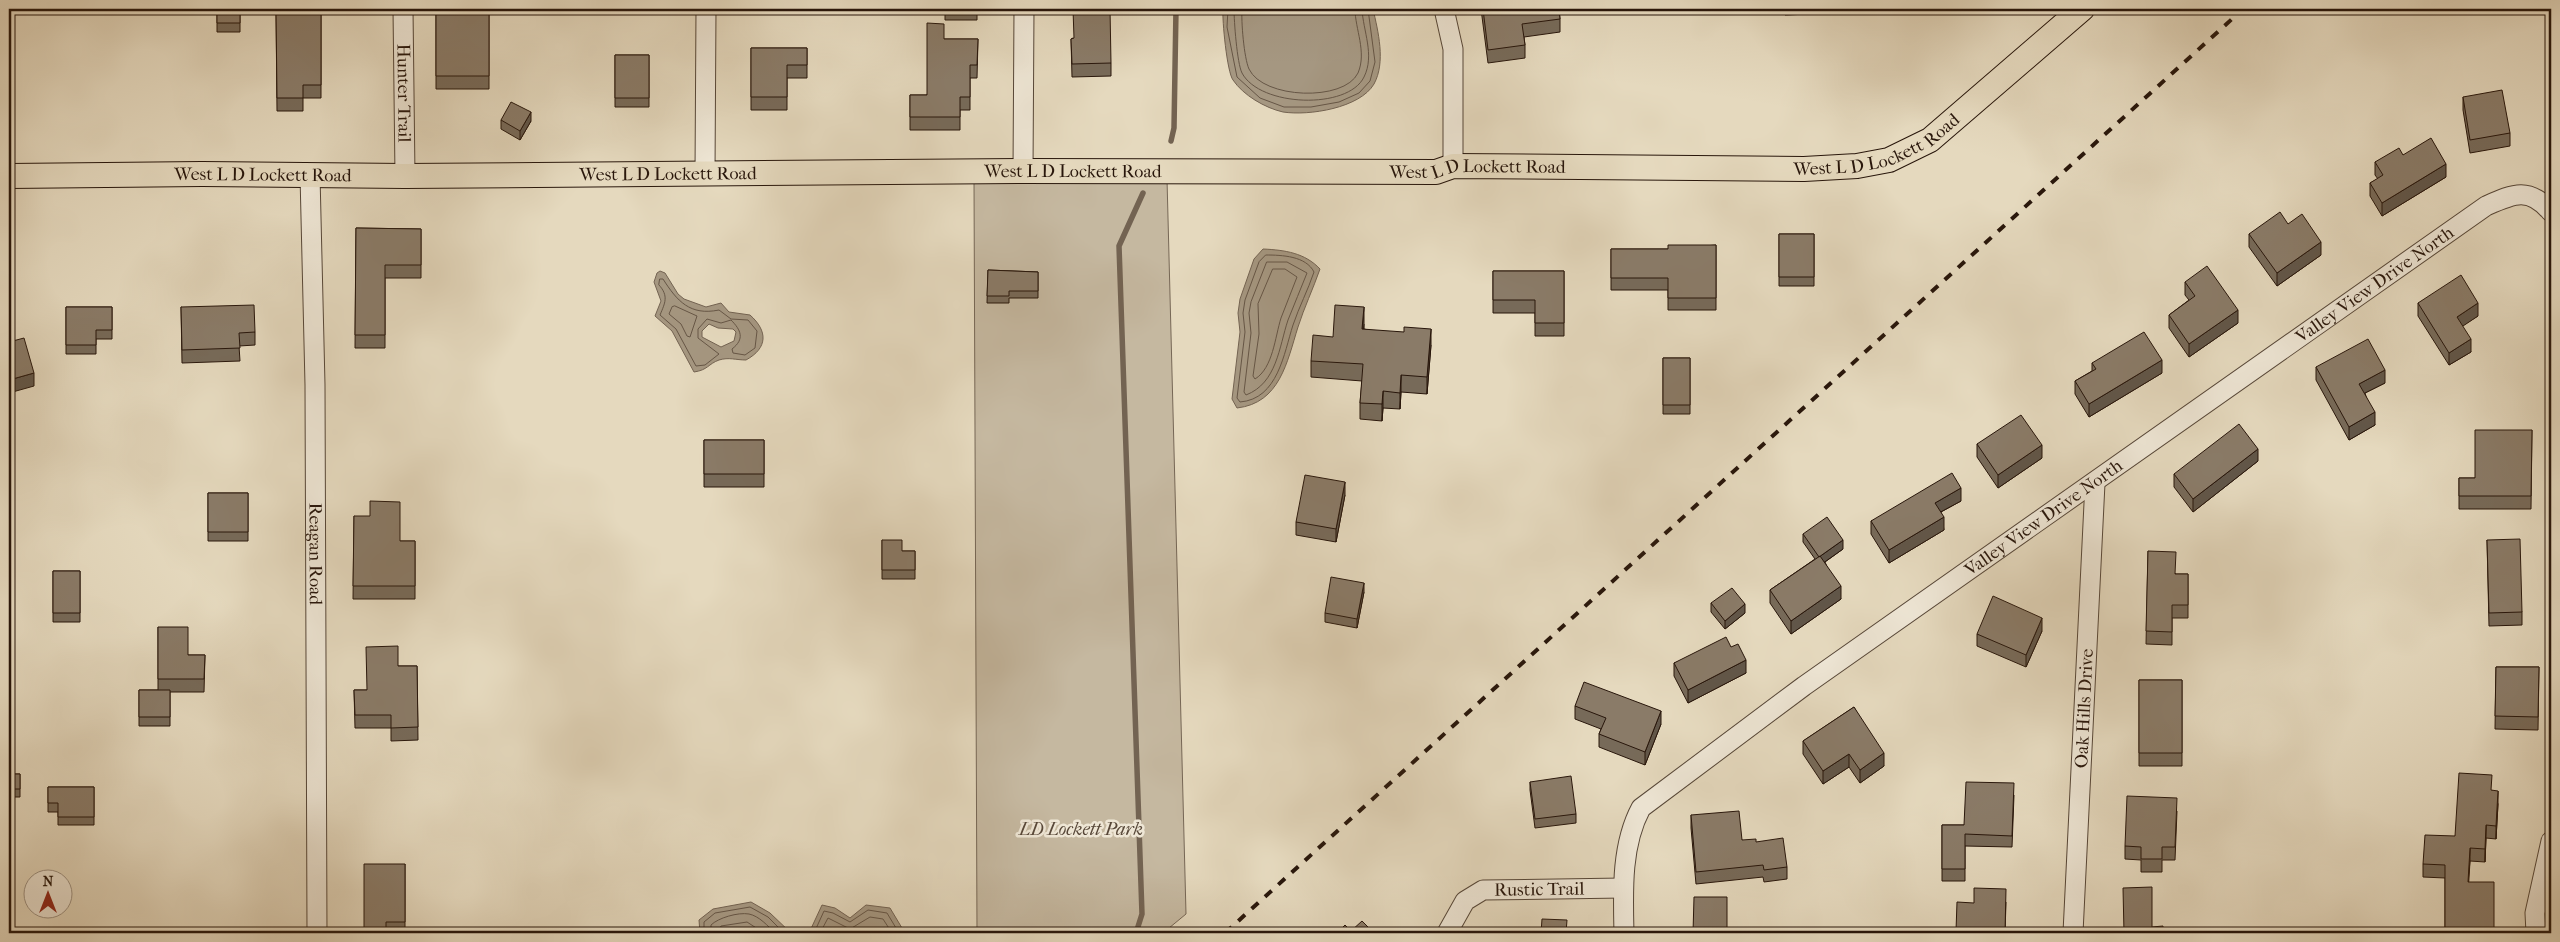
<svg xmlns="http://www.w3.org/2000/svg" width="2560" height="942" viewBox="0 0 2560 942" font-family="'IM FELL French Canon',serif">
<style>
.green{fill:#c5b8a0;stroke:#766756}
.water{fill:#a59781;stroke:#736352;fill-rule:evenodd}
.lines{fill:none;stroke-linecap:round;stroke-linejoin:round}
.shore{stroke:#665646;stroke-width:1}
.stream{stroke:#736352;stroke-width:5.5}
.minor-casing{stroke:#574738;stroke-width:21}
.major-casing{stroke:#28160b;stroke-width:26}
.minor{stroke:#eee6d5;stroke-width:19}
.major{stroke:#e5d9be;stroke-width:24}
.rail{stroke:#28160b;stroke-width:4;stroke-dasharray:9 9;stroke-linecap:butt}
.wall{fill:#776a59;stroke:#28160b}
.shaded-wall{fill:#615649;stroke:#28160b}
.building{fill:#8a7b68;stroke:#28160b}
.labels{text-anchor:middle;stroke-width:5;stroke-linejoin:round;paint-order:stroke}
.street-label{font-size:18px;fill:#28160b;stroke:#eee6d5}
.park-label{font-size:18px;font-style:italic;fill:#574738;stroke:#eee6d5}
</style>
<rect width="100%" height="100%" fill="#e5d9be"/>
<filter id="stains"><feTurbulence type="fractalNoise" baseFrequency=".004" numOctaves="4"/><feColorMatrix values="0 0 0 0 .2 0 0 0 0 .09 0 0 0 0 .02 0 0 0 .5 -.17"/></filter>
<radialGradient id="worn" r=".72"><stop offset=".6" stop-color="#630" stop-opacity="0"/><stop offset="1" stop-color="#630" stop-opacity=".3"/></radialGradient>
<path class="green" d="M1167,179L1186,914L1163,933H977L974,180Z"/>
<path class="water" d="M1223,9H1373C1378,31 1386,62 1374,84C1360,108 1309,116 1283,112C1265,108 1243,95 1233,80C1227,72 1222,20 1223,9Z
M1263,249C1285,250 1305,253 1320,269C1313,289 1304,308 1298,327C1287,362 1280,403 1237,408L1232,399L1240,332L1238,313L1240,299L1254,259Z
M660,271L665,273L678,294L684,299L706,307L721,303L729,312L750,315C768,331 768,348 746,360C736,360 729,357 719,360C708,364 708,370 694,372L672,331L655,316L661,301L654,282L657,273ZM709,324L718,328L733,329L736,332L734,341L721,347L702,337V331Z
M751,902L770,913L791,933H700L699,920L713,909Z
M822,905L835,908L850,918L866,905L890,908L905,933H806H809Z"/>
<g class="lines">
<path class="shore" d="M1228,9L1227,27L1237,77L1260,98L1284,107H1311L1339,102L1359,93L1370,81L1375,62L1368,9
M1234,9C1234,21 1237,63 1242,73C1260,107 1348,110 1364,77C1375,55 1363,31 1362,9
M1242,9C1241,21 1244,58 1249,69C1263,99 1344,102 1358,73C1367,52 1355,29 1355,9
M1266,255C1282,255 1306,256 1314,272C1308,290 1299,307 1293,325C1284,353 1278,399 1240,402L1237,398L1245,332L1243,313L1245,300L1259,262Z
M1267,262H1287L1307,273C1301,289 1294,304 1288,320C1279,347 1277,383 1246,395L1244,392L1251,333L1249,313L1251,302Z
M1273,269H1285L1297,277C1292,291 1286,304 1281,318C1275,337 1273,368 1255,379L1253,376L1259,334L1258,304Z
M660,279H663C677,301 690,316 719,310L731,319L748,320L757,331L755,348L745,355L733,353L732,349C745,339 741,330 731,320L721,323L707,319L698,329V338L719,354L705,365L696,366L676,329L660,315C665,303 669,296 659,285Z
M675,306L697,316L690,337L687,336L681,324L669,314L672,307Z
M704,933V922L715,913L750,907L768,917L784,933
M711,933V925C718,918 738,912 749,914C759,916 768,926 775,933
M718,933L721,926L747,922L764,933
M814,933L824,911L833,913L850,922L868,910L887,913L899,933
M820,933L828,918L850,929L870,917L883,919L892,933"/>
<path class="stream" d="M1171,141L1174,128L1176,9
M1136,933L1142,914L1119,246L1143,193"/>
<g class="minor-casing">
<g id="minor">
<path id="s1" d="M403,9L405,176"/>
<path d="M1444,9L1453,49V166"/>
<path d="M1023,171L1024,9"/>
<path d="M705,173L706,9"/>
<path id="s2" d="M310,175L315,385L317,933"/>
<path id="s3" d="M1447,933L1465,901L1483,890L1623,888"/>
<path id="s4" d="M1624,933C1623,892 1621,845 1641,808L1804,686L2486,206C2513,194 2529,186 2551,212"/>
<path id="s5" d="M2073,933L2095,483"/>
<path d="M2536,933L2535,913L2551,841"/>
</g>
</g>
<g class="major-casing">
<g id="major">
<path id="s6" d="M9,176L202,174L405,176L1023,171L1436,172L1453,166L1804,169L1857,166L1889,160L1930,140L2082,9"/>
</g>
</g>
<use href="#minor" class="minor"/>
<use href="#major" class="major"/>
<path class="rail" d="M1225,933L2243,9"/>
</g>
<path class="wall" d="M217,9H240V32H217Z
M436,9H489V89H436Z
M945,9H977V20H945Z
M1481,9H1559L1560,19V32L1524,37L1525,45V58L1488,63Z
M1594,9H1606L1603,14Z
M1785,9H1835V13L1785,15Z
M276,11H321V98H303V111H277Z
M1073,38L1111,63V76L1072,77L1071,39Z
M944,39H978L977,78H970V110H960V130H910V95H927Z
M751,48H807V78H787V110H751Z
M615,55H649V107H615Z
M2463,97L2510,133V146L2470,153L2463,110Z
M501,120L531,121L520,140L501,129Z
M2403,155L2446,177L2382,216L2370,196V183L2378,179L2375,175V162Z
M2288,224L2321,255L2277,286L2249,247V234Z
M356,228L421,229V278H385V348H355Z
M1779,234H1814V286H1779Z
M1716,245V310H1668V290H1611V249H1668Z
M988,270L1038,272V298H1009V303H987Z
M1493,271H1564V336H1535V313H1493Z
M2185,282L2238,323L2189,357L2169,328V315L2189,300L2185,295Z
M2418,303L2478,316L2462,326L2471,352L2449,365L2418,316Z
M66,307H112V339H96V354H66Z
M181,307L255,332V345L239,346L240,361L182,363Z
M1364,324V329L1431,345L1427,394L1401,392L1400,409L1383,408L1382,421L1360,419V403L1362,381L1311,377V361L1333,337Z
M1663,358H1690V414H1663Z
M2092,363L2162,373L2089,417L2075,394V381L2092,371Z
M2316,367L2385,383L2365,393L2375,425L2349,440L2316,380Z
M2532,430L2531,509H2459V478H2475Z
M704,440H764V487H704Z
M1977,444L2042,458L1998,488L1977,457Z
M2258,461L2193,512L2174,487V474Z
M208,493H248V541H208Z
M1345,495L1336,542L1296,535V522Z
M1961,501L1941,512L1944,530L1889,563L1871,534V521Z
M354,516L400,541H415V599H353Z
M1803,534L1843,549L1825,562L1841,599L1791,634L1770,603V590L1815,559L1803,542Z
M882,540L902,551H915V579H882Z
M2487,540L2522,612V625L2489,626Z
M2148,551L2176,574H2188V618H2172V645L2146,644Z
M53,571H80V622H53Z
M1364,592L1357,628L1325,622V613Z
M1711,603L1745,613L1725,629L1711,612Z
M158,627L188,655H205L204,692H170V726H139V690H158Z
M2042,631L2026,667L1977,646V634Z
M1731,647L1746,673L1688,703L1674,676V663Z
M398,666H417L418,740L391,741V728H355L354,690H367Z
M2496,667H2539L2538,730L2495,729Z
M2139,680H2182V766H2139Z
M1575,706L1661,724L1645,765L1599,747V734L1601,729L1575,719Z
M1854,707L1884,766L1860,783L1849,767L1823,784L1803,754V741Z
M9,774H20V797H9Z
M1530,782L1576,814V823L1535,828L1530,790Z
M48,787H94V825H58V812H48Z
M2492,790L2498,804L2496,839L2486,838L2485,862L2470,861L2468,882L2494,933H2445V878L2423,877V864L2455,836Z
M2014,795L2012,847L1965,846V881H1942V825H1964Z
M2177,811L2175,860H2162V872H2141V860L2125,859V846Z
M1691,815L1742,840L1787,867V879L1764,882L1763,877L1696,884L1691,828Z
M405,864V933H364Z
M2006,902L2005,933H1956V931L1974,903Z"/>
<path class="shaded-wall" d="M531,112V121L520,140V131Z
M2446,164V177L2382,216V203Z
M2321,242V255L2277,286V273Z
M2478,303V316L2457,330V317Z
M1364,307V324L1362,346V329Z
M2238,310V323L2189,357V344Z
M1431,329V345L1427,394V377Z
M2471,339V352L2449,365V353Z
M2162,360V373L2089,417V404Z
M2385,370V383L2359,396V384Z
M34,373V386L9,393V380Z
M1401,375V392L1400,409V393Z
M1383,391V408L1382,421V404Z
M2375,412V425L2349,440V427Z
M2042,445V458L1998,488V475Z
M2258,449V461L2193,512V499Z
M1345,482V495L1336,542V529Z
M1961,488V501L1935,515V503Z
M1944,517V530L1889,563V550Z
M1843,540V549L1819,566V557Z
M1364,583V592L1357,628V619Z
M1841,586V599L1791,634V621Z
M1745,604V613L1725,629V621Z
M2042,618V631L2026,667V655Z
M1746,660V673L1688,703V690Z
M1661,711V724L1645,765V752Z
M1884,753V766L1860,783V770Z
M1849,754V767L1823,784V771Z
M2498,791V804L2496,839V826Z
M2486,825V838L2485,862V849Z
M2470,848V861L2468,895V882Z"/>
<path class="building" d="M217,9H240V23H217Z
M436,9H489V76H436Z
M1073,9H1110L1111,63L1072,64L1071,39L1074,38Z
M1483,9H1559L1560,19L1522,24L1525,45L1488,50Z
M276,11H321V85H303V98H277Z
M927,23L944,24V39H978L977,65H970V97H960V117H910V95H927Z
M751,48H807V65H787V97H751Z
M615,55H649V98H615Z
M2502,90L2510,133L2470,140L2463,97Z
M511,102L531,112L520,131L501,120Z
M2431,138L2446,164L2382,203L2370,183L2383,175L2375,162L2399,148L2403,155Z
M2280,212L2288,224L2302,214L2321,242L2277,273L2249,234Z
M356,228L421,229V265H385V335H355Z
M1779,234H1814V277H1779Z
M1668,245H1716V298H1668V278H1611V249H1668Z
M2207,266L2238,310L2189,344L2169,315L2195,296L2185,282Z
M988,270L1038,272V291H1009V296H987Z
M1493,271H1564V323H1535V300H1493Z
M2461,275L2478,303L2457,317L2471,339L2449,353L2418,303Z
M254,305L255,332L239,333L240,348L182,350L181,307Z
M1335,305L1364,307L1362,329L1404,332V327L1431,329L1427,377L1401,375L1400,393L1383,391L1382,404L1360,403L1363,364L1311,361L1313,335L1333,337Z
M66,307H112V330H96V345H66Z
M2144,332L2162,360L2089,404L2075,381L2096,369L2092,363Z
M24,338L34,373L9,380V342Z
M2368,339L2385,370L2359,384L2375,412L2349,427L2316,367Z
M1663,358H1690V405H1663Z
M2021,415L2042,445L1998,475L1977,444Z
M2239,424L2258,449L2193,499L2174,474Z
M2475,430H2532L2531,496H2459V478H2475Z
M704,440H764V474H704Z
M1952,473L1961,488L1935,503L1944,517L1889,550L1871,521Z
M1305,475L1345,482L1336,529L1296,522Z
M208,493H248V532H208Z
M370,501L400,502V541H415V586H353L354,516H370Z
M1827,517L1843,540L1819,557L1803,534Z
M2520,539L2522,612L2489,613L2487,540Z
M882,540H902V551H915V570H882Z
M2148,551L2176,552L2175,574H2188V605H2172V632L2146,631Z
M1820,556L1841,586L1791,621L1770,590Z
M53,571H80V613H53Z
M1331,577L1364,583L1357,619L1325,613Z
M1732,588L1745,604L1725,621L1711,603Z
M1993,596L2042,618L2026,655L1977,634Z
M158,627H188V655H205L204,679H158Z
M1726,637L1731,647L1738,644L1746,660L1688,690L1674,663Z
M398,646V666H417L418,727L391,728V715H355L354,690H367L366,647Z
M2496,667H2539L2538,717L2495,716Z
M2139,680H2182V753H2139Z
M1584,682L1661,711L1645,752L1599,734L1606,718L1575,706Z
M139,690H170V717H139Z
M1854,707L1884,753L1860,770L1849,754L1823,771L1803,741Z
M2459,773L2492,775L2491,790L2498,791L2496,826L2486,825L2485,849L2470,848L2468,882H2494V933H2466V932H2445V865L2423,864L2425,835L2455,836Z
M9,774H20V789H9Z
M1571,776L1576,814L1535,819L1530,782Z
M1966,782L2014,783L2012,836L1965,834V869H1942V825H1964Z
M48,787H94V817H58V803H48Z
M2127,796L2177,798L2175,847H2162V859H2141V847L2125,846Z
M1739,811L1742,840L1756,839V842L1783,838L1787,867L1764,870L1763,865L1696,872L1691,815Z
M364,864H405V922H386V933H364Z
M2152,887V927L2163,926V933H2124L2123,888Z
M1974,888L2006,889L2005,933H1974V932L1956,931L1957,902L1974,903Z
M1694,897H1727V933H1693Z
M1542,919L1567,920L1566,933H1541Z
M1362,921L1374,933H1337L1345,925L1351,931Z"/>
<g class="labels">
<g class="street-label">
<text dy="6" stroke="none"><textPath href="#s1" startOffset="84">Hunter Trail</textPath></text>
<text dy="6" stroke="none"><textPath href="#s6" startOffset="1874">West L D Lockett Road</textPath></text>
<text dy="6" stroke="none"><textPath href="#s6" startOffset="1469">West L D Lockett Road</textPath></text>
<text dy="6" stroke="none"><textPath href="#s6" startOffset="1064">West L D Lockett Road</textPath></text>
<text dy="6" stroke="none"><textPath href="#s6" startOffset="659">West L D Lockett Road</textPath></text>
<text dy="6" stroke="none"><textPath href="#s6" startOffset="254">West L D Lockett Road</textPath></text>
<text dy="6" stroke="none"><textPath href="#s4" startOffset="1029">Valley View Drive North</textPath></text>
<text dy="6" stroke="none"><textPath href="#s4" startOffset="624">Valley View Drive North</textPath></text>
<text dy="6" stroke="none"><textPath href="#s2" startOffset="379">Reagan Road</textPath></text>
<text dy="6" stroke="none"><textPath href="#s5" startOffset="225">Oak Hills Drive</textPath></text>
<text dy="6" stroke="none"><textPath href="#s3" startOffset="114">Rustic Trail</textPath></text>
</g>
<g class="park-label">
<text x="1081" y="835">LD Lockett Park</text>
</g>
</g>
<rect width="2560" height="942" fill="none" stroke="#e5d9be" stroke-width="30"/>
<rect x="10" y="10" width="2540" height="922" fill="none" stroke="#28160b" stroke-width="2.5"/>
<rect x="15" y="15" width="2530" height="912" fill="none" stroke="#28160b"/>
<g transform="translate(48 894)"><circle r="24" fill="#eee6d5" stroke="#9f9384"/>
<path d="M0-4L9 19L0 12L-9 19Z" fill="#8f2418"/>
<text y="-8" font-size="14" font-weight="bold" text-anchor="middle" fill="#28160b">N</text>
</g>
<rect width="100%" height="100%" filter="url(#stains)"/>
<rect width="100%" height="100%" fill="url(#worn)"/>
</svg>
